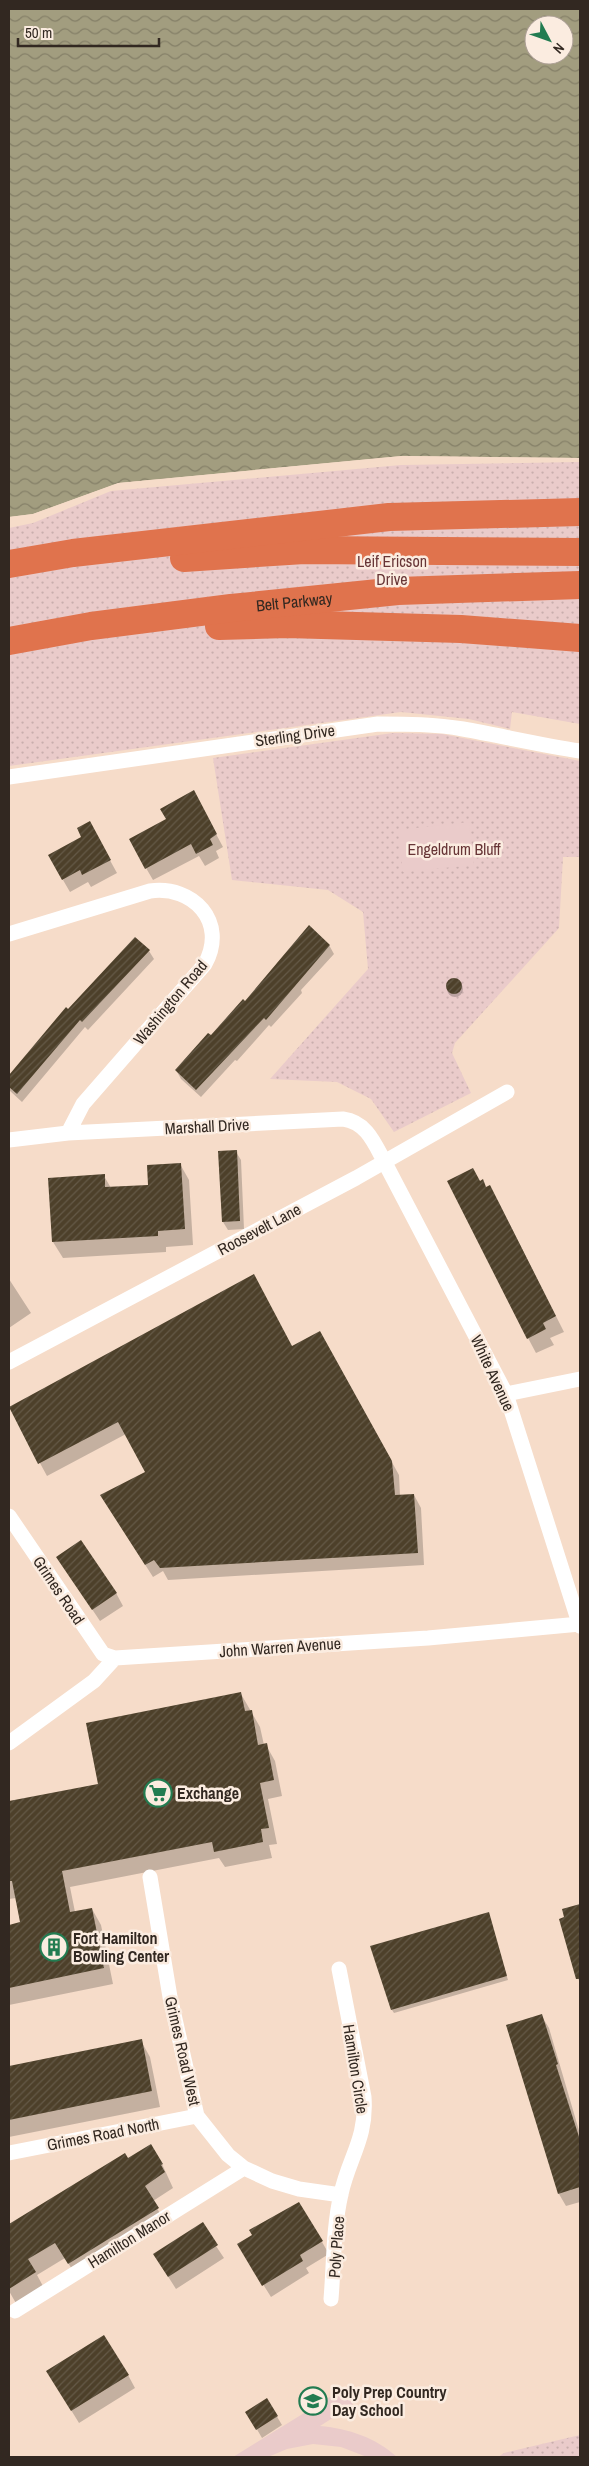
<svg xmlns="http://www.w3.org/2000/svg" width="589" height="2466" viewBox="0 0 589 2466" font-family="'Archivo Narrow',sans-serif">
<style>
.grass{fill:url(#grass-dots)}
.pitch{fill:#eacbca}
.water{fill:url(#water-waves);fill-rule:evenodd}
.pier{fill:#f6dcc9}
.shadow{fill:#0003}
.building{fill:url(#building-hatch)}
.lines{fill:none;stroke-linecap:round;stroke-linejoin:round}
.minor{stroke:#fff;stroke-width:15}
.motorway{stroke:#e0734d;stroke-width:28}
.labels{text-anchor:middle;stroke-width:5;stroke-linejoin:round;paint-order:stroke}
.park-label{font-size:16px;fill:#673536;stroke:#fbece0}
.street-label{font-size:16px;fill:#322821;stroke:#fbece0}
.poi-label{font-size:16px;font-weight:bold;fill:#322821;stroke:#fbece0;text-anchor:start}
</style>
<defs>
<pattern id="grass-dots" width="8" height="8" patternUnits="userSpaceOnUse" patternTransform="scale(1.25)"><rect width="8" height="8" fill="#eacbca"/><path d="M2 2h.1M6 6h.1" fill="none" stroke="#c9aead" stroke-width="1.8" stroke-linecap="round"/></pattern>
<pattern id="water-waves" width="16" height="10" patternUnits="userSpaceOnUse" patternTransform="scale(1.25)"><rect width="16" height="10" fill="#a29d7f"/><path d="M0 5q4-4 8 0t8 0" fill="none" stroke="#858068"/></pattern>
<pattern id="building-hatch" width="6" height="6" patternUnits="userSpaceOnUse" patternTransform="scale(1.25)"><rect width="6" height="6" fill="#4d402a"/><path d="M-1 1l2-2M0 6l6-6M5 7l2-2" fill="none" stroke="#645947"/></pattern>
</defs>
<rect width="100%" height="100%" fill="#f6dcc9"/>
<path class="grass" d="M580,462V724L512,712L510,729L469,719L401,712L9,766V528L33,523L111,491L401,465Z
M393,733L442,734L580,761V857H563L559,928L455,1043L452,1053L471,1093L394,1132L371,1099L337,1082L270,1079L368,969L363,912L328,890L232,880L213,758Z
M580,2435V2457H498L504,2453Z"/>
<path class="pitch" d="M469,822L474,865L403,872L398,830Z
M343,2389L353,2405L320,2426C349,2429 375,2437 397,2457H367L341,2447L313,2444L287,2449L268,2457H233Z"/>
<path class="water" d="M9,9H580V458L402,456L119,483L33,514L9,517ZM534,25H564V55H534Z"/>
<path class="pier" d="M402,456L580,458V460L402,459L119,485L34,517L9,520V517L33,514L118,483Z"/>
<path class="shadow" d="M200,804L223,847L216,851L219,858L205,866L199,856L153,880L146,868L167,820Z
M96,835L117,873L91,887L88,882L70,892L63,880Z
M329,945L334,954L301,990L302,993L271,1027L269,1025L237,1061L235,1060L201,1097L181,1079L176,1070L245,1003Z
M149,951L154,959L88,1030L85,1027L22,1102L9,1090V1077L66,1009L68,1011Z
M447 989a8 8 0 1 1 16 0a8 8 0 1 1-16 0Z
M236,1152L241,1160L244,1229L228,1230L223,1222Z
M180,1164L189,1180L193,1245L166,1247V1252L63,1258L53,1242L104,1176L111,1188L150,1186Z
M480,1182L498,1201L564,1332L550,1338L554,1345L536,1353L528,1338Z
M9,1279L31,1313L9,1328Z
M327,1345L399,1475L400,1496L414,1495L421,1508L424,1565L168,1580L163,1571L153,1577L109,1508L146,1472L126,1434L47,1476L10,1408L292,1347Z
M65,1569L116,1593L123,1606L100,1621Z
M241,1694L260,1727L264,1745H266L275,1761L282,1796L268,1799L277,1844L269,1845L272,1858L225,1867L219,1858L70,1887L75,1912L92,1909L101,1925L113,1984L9,2005V1926L22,1923L16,1898L9,1899V1803L99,1785Z
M580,1906V1984L560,1920L565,1918L563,1910Z
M488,1914L508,1980L394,2013L392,2010Z
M541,2015L549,2028L580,2134V2202L566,2206L559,2194L508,2026Z
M141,2041L150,2057L160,2107L9,2137V2067Z
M124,2155L127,2160L162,2164L173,2188L153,2201L166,2224L78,2279L65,2258L37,2275L44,2288L17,2305L9,2291V2226Z
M322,2242L329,2254L306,2268L309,2273L271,2297L246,2257Z
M216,2246L224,2258L176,2289L162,2267Z
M128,2375L135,2388L79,2423L55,2384Z
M267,2400L282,2425L262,2438L247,2412Z"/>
<path class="building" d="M194,790L217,834L210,839L213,845L196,854L191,844L145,869L129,839L166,819L160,809Z
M90,821L111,860L82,875L80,870L62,880L48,855L81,837L77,828Z
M309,925L330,945L266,1020L264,1018L196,1090L175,1070L208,1033L211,1035L243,999L245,1001Z
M135,937L150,950L82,1022L80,1020L17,1094L9,1087V1075L66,1007L68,1009Z
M446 986a8 8 0 1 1 16 0a8 8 0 1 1-16 0Z
M237,1150L240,1221L222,1222L218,1151Z
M181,1163L185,1229L158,1231V1236L52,1242L48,1178L105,1174V1187L148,1185L147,1165Z
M473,1168L480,1181L483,1179L486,1187L490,1185L556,1316L543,1323L546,1329L527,1339L447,1181Z
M254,1274L292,1346L320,1331L392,1461L395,1495L414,1494L418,1553L160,1568L154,1560L145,1565L100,1495L145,1472L118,1422L38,1464L9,1407Z
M81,1540L117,1593L92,1610L56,1557Z
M241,1692L245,1711L252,1710L258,1745L267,1743L274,1780L260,1783L269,1828L261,1829L263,1842L214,1852L212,1842L62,1871L70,1912L92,1908L104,1968L9,1988V1925L20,1922L12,1881H9V1801L98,1784L86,1723Z
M580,1904V1979H576L559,1919L564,1917L562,1909Z
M489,1912L507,1976L391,2010L370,1946Z
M542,2014L558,2064L556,2065L580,2140V2187L558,2194L506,2025Z
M142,2039L152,2091L9,2120V2066Z
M151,2144L163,2164L161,2165L165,2172L145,2186L159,2208L68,2264L55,2243L28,2259L36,2272L9,2289V2224L125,2153L128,2158Z
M299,2202L323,2241L300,2255L303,2261L262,2286L237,2244L252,2235L249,2230Z
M203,2222L218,2245L168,2277L153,2254Z
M104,2335L129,2375L71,2411L46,2371Z
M267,2398L278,2416L256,2430L245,2412Z"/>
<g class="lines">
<path class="minor" d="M9,777L378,724C407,724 435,724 463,729C502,736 541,745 580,751
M9,934L150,891C193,885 228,922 205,964L83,1104L68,1133
M9,1140L68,1133L343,1119C366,1122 374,1142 384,1161L506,1394L580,1626
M9,1362L356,1178L507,1092
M506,1394L580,1379
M9,1516L103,1654L115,1658
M9,1743L94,1681L115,1658L428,1638L580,1624
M150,1877L170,1997L197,2116L228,2155L244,2168L272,2181L299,2189L341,2195
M9,2153L197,2116
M331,2299C334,2264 333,2229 341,2194C349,2157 367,2139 364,2097L339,1969
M15,2311L244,2168"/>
<g class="motorway">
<path d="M184,558L304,550L580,552"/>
<path d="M9,564L73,553L389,517L580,512"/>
<path d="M219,626L287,624L461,629L580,638"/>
<path id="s1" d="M9,641L91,626L231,608L398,591L580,585"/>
</g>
</g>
<defs>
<g id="supermarket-ring" transform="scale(1.4375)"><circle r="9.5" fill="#fbece0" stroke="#227c51" stroke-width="1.5"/><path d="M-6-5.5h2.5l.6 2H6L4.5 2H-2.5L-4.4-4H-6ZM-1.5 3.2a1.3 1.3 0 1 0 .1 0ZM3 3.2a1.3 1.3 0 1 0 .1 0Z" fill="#227c51"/></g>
<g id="building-ring" transform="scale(1.4375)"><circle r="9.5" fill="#fbece0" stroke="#227c51" stroke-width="1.5"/><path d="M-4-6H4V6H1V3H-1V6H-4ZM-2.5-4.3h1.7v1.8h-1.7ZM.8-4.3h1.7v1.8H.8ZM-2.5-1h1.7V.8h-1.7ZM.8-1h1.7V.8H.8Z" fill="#227c51"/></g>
<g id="school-ring" transform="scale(1.4375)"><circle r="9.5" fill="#fbece0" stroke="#227c51" stroke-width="1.5"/><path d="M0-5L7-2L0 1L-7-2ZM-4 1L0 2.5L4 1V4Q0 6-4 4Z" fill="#227c51"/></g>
</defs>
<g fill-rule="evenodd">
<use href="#supermarket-ring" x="158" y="1793"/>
<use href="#building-ring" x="54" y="1947"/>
<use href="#school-ring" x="313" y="2401"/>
</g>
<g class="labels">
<g class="park-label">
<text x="392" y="567">Leif Ericson<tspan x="392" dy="18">Drive</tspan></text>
<text x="454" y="855">Engeldrum Bluff</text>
</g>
<g class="street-label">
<text dy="6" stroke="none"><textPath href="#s1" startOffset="288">Belt Parkway</textPath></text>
<text transform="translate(295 735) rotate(-8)" y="6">Sterling Drive</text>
<text transform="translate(170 1002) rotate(-50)" y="6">Washington Road</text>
<text transform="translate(207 1126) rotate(-3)" y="6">Marshall Drive</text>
<text transform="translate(259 1229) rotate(-28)" y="6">Roosevelt Lane</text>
<text transform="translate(493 1373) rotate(65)" y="6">White Avenue</text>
<text transform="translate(59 1590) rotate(56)" y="6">Grimes Road</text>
<text transform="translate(280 1647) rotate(-4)" y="6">John Warren Avenue</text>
<text transform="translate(183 2051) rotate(77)" y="6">Grimes Road West</text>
<text transform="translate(356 2069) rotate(81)" y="6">Hamilton Circle</text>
<text transform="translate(103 2134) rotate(-11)" y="6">Grimes Road North</text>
<text transform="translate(129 2239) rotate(-32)" y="6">Hamilton Manor</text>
<text transform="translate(336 2247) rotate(-86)" y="6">Poly Place</text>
</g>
<g class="poi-label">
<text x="177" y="1799">Exchange</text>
<text x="73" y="1944">Fort Hamilton<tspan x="73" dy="18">Bowling Center</tspan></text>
<text x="332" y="2398">Poly Prep Country<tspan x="332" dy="18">Day School</tspan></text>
</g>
</g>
<rect width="589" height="2466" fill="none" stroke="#322821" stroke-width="20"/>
<g transform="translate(549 40) rotate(131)"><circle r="24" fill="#fbece0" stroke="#ab9e94"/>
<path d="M0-4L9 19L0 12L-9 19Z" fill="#227c51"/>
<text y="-8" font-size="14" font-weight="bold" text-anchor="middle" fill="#322821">N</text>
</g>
<path d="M18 38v8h141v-8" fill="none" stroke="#322821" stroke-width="2.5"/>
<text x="25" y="38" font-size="15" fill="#322821" stroke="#fbece0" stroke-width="4" paint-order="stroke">50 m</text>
</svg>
